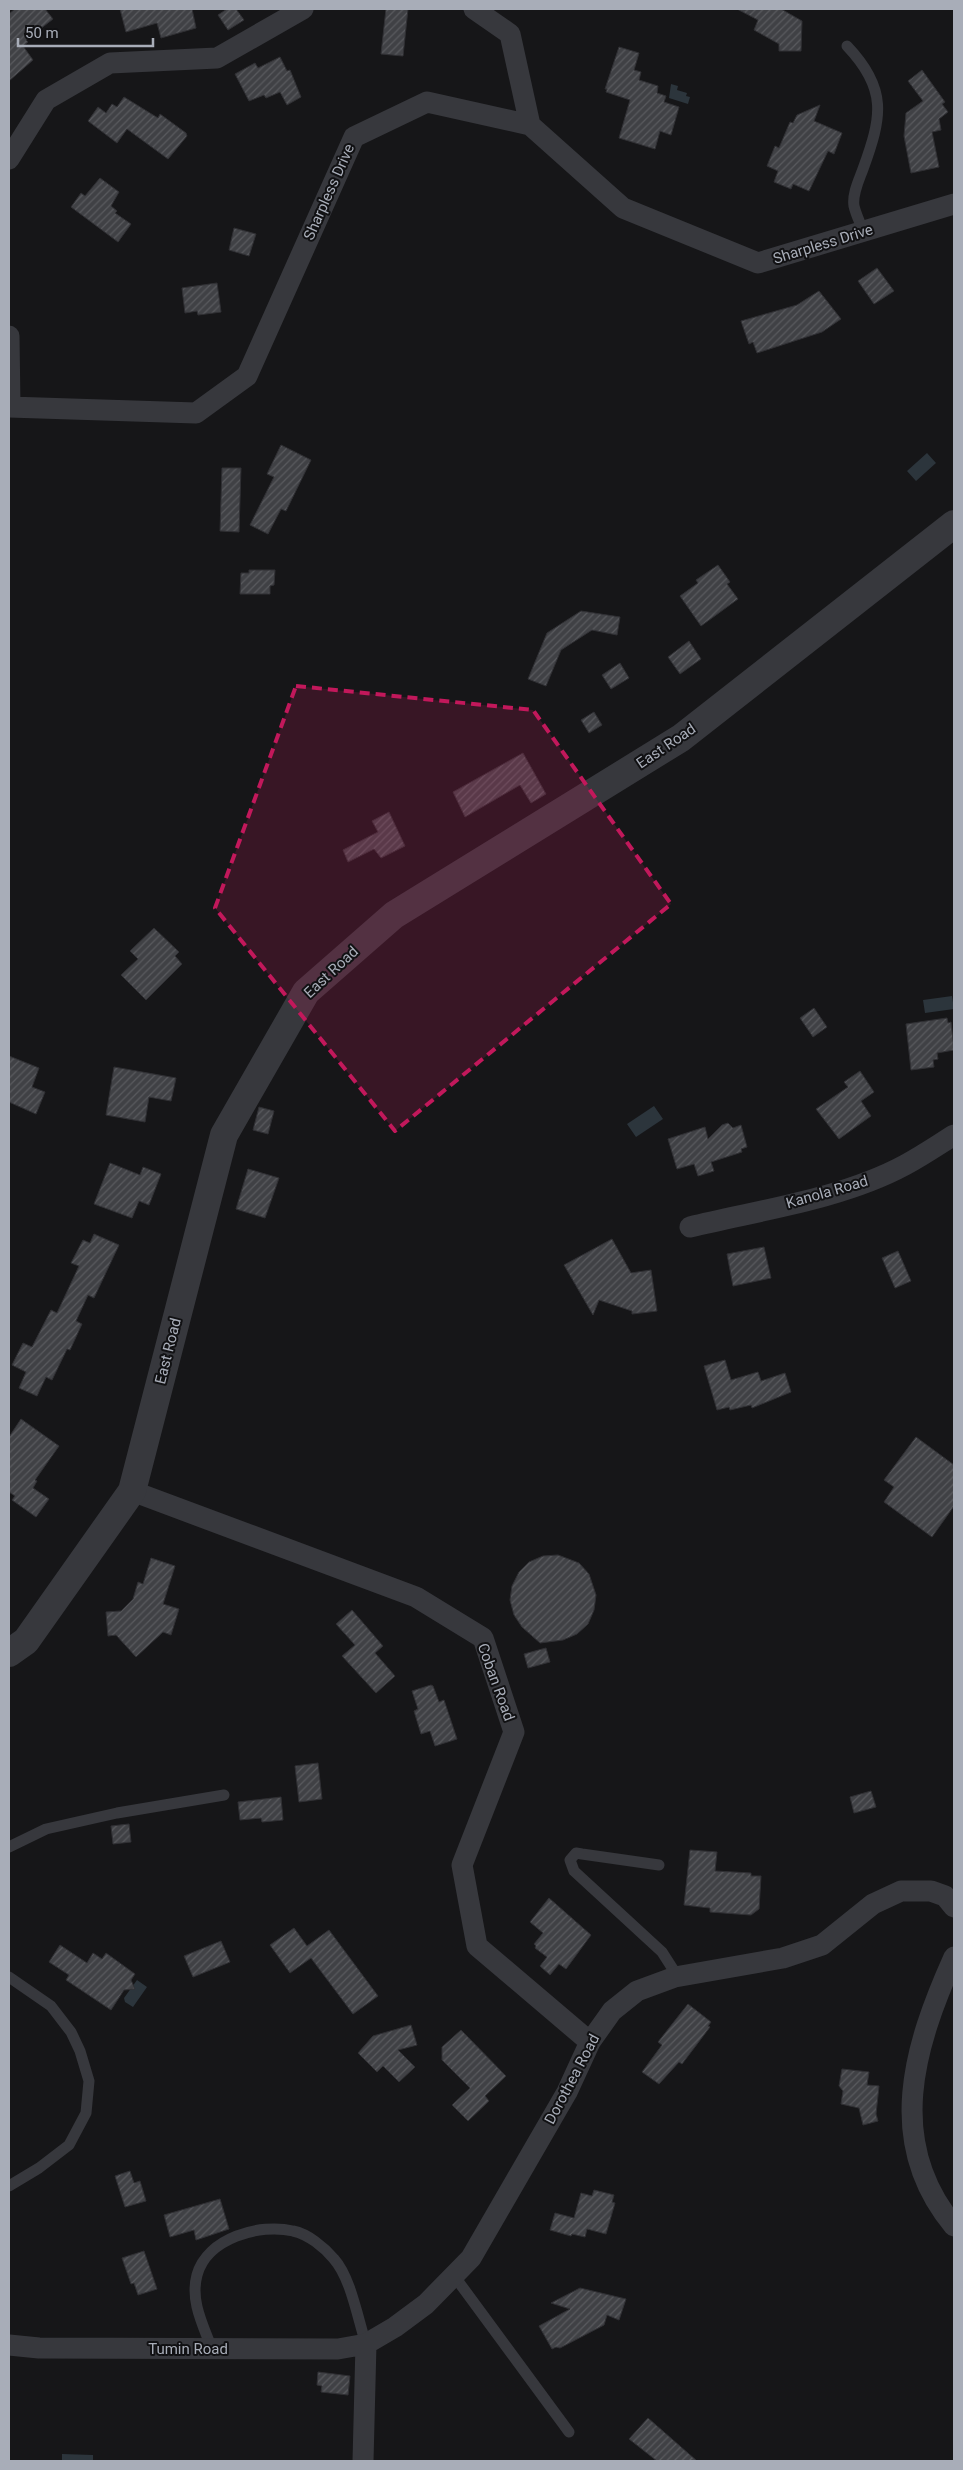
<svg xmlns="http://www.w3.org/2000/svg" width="963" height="2470" viewBox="0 0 963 2470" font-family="Roboto,sans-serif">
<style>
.water{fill:#2c353c}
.building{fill:url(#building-hatch);stroke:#303034}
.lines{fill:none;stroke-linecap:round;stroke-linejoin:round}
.service{stroke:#37383d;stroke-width:11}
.minor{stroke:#37383d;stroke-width:21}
.tertiary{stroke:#37383d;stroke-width:28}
.marked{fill:#c2185b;fill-opacity:0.2;stroke:#c2185b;stroke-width:4;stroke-dasharray:10 6;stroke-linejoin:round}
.labels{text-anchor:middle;stroke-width:4;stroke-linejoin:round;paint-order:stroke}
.street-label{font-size:15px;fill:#a8adb8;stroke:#111113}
</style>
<defs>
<pattern id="building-hatch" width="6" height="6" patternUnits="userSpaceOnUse" patternTransform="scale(1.25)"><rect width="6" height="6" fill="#404145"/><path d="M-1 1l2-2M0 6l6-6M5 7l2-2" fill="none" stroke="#595a5e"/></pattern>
</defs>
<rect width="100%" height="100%" fill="#161618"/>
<path class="water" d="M671,84L678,86L677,90L687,93L686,96L690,97L688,104L669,98Z
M927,453L936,463L916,481L907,471Z
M952,996L954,1009L925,1013L923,1000Z
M654,1106L663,1119L636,1137L627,1124Z
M137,1980L147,1987L133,2007L125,2002L124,1998Z
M62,2454L93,2455V2461H62Z"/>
<path class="building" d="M15,9H45L53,19L26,40L28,42L23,46L33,60L9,81V14Z
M120,9H192L196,28L161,38L157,23L126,32Z
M227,9H236L244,20L228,30L218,15Z
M386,9H408L403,56L381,54Z
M737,9H781L802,21L801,51H779V44L754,30L758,20Z
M619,47L639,53L634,70L641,72L639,80L658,86L657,93L666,96L664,102L679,107L671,135L660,131L655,149L619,138L630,100L606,92L607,89H605Z
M280,57L287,71L290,70L301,97L287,105L280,92L266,98L264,95L249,101L235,74L255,63L258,68Z
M922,70L945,102L942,104L948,112L939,119L941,130L932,132L939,167L911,173L904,136L906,113L923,101L908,81Z
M124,97L158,118L160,114L186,133L187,136L168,159L127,129L117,143L88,121L98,107L106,113L112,104L117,107Z
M820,105L814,121L842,133L834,154L828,151L809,191L793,184L791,189L774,182L778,171L767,166L775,146L779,148L790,122L793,123L797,115Z
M100,178L119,192L111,206L117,211L115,213L131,224L118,242L71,207L81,193L85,196Z
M234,228L256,234L249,256L229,250Z
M877,268L894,291L874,304L858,281Z
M217,283L221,312L198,315L197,311L185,313L182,288Z
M819,291L841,319L822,332L757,353L753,342L749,344L741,321L797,305Z
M281,445L311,460L286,511L281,509L268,534L250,525L274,477L267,474Z
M222,468H241L239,532L220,531Z
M718,565L730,582L727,584L738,599L701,626L680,596L698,583L696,580Z
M249,570H275L274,585L270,586V594H240L241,573H249Z
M581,611L620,617L617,635L592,630L561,650L546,686L528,679L547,633Z
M689,641L701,659L680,674L668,657Z
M620,663L629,678L611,689L602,675Z
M594,712L602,725L589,733L581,720Z
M523,753L546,794L531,803L520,785L465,817L453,792Z
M389,812L405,846L381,858L374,849L348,862L343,850L378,832L372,821Z
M154,928L179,952L175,956L182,964L146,1000L121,975L138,959L130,951Z
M814,1008L827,1027L813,1037L800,1018Z
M947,1018L948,1023L951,1022L954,1050L937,1053L938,1059L933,1060L934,1067L911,1070L906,1024Z
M9,1056L39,1068L32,1087L45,1092L36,1114L9,1102Z
M114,1067L176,1078L171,1101L149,1097L145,1122L106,1115Z
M860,1071L874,1092L861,1101L871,1116L839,1139L816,1109L848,1087L844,1082Z
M259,1107L274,1111L268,1134L253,1130Z
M728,1123L733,1128L741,1125L747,1147L741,1149L742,1152L711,1162L714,1171L698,1176L694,1164L677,1169L668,1139L705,1127L708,1139L722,1125Z
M110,1163L140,1175L143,1167L161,1174L149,1205L139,1201L132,1218L94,1204Z
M248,1169L279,1178L265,1218L236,1209Z
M94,1234L119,1245L94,1298L88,1295L76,1321L82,1324L70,1350L67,1349L52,1380L46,1377L37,1396L19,1388L26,1372L12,1365L23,1343L32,1347L51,1310L57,1313L79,1266L71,1263L83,1240L90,1243Z
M612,1239L631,1273L651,1270L657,1311L632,1314V1311L599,1300L593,1315L564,1265Z
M764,1247L771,1278L733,1286L727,1254Z
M898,1251L911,1281L895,1288L882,1258Z
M725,1360L731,1380L758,1372L761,1381L785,1373L791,1392L752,1408L751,1405L730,1410L729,1407L717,1410L704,1366Z
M21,1419L59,1446L35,1480L37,1481L33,1488L49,1499L36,1517L12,1500L15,1496L9,1492V1437Z
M916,1437L954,1465V1506L932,1537L884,1502L894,1487L884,1480Z
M558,1555L579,1563L589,1574L596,1595L594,1610L588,1624L577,1634L563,1640L540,1643L522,1627L514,1615L510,1600L512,1586L519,1572L529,1562L543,1556Z
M151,1558L175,1566L163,1604L179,1609L171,1635L163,1632L136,1657L116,1635L108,1636L106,1612L121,1611L133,1599L138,1582L143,1584Z
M352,1610L383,1646L375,1653L395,1676L376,1693L342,1656L355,1645L336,1624Z
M546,1648L550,1662L528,1668L524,1654Z
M431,1685L433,1686L439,1702L444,1700L457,1739L435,1746L430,1731L421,1734L414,1711L418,1709L412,1691Z
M318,1763L322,1799L299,1802L295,1766Z
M871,1791L876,1807L854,1813L850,1797Z
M281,1797L283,1820L262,1822L261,1818L240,1820L238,1802Z
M129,1824L131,1842L113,1844L111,1826Z
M690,1850L717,1852L715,1871L751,1873V1876H761L759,1909L751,1915L710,1912V1908L684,1905Z
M549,1898L591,1935L566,1969L559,1964L550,1975L540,1966L547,1957L535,1948L536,1946L534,1944L543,1933L530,1922Z
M294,1928L307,1946L329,1930L378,1996L353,2014L311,1958L290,1973L270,1945Z
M221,1941L230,1962L193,1977L184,1956Z
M60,1945L87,1963L93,1953L102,1959L106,1953L135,1974L131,1980L135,1989L124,1990L111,2010L66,1980L69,1975L49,1962Z
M688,2004L711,2022L708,2026L710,2027L682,2064L679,2062L659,2084L642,2072L662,2045L658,2042Z
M411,2025L417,2045L398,2050L415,2067L399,2082L383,2066L377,2072L358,2053L373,2036Z
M461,2030L506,2076L485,2096L489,2101L468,2121L452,2105L470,2088L442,2060V2047Z
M842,2069L869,2072L867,2085L879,2086L876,2114L878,2121L863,2125L859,2108L841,2104L843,2091L839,2086Z
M130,2171L134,2183L140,2181L146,2201L125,2207L115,2176Z
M594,2190L614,2195L612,2202L615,2203L606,2234L587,2229L585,2237L572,2234L571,2236L550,2230L555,2213L574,2218L581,2193L592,2196Z
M220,2199L229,2229L196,2240L194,2230L170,2237L164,2215Z
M144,2251L157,2289L138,2295L134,2283L131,2284L122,2258Z
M580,2288L626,2299L619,2320L607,2315L604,2325L560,2348L556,2347L552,2349L539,2326L570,2309L551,2303Z
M318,2372L350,2376L348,2395L321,2392L322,2386L317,2385Z
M648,2418L697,2461H657L629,2439Z"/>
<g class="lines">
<path class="service" d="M847,46C888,89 882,117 863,169C859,180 852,194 854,206C856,215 861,224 863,232
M9,1847L46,1829L117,1813L224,1795
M659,1865L582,1854L576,1853L570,1860L574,1871L662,1952L678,1977
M9,1977L51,2006L71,2032L80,2051L89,2081L86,2113L69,2145L39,2168L9,2186
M455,2277L569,2432
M212,2349C203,2325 190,2301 197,2275C207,2238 260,2223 293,2231C308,2234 324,2247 334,2259C351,2278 358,2320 366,2344"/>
<path class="minor" d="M474,9L510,34L530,125
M9,159L46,100L110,63L217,58L303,9
M9,336L10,406
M9,407L196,413L247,376L354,137L427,102L530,125L623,208L758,263L954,204
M690,1227C760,1210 842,1199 905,1165C922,1156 938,1145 954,1135
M132,1491L416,1597L483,1638L514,1732L462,1865L477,1946L590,2042
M954,1957C914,2046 884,2142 954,2226
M9,2345L39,2348L338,2349L366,2344
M363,2461L366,2344L395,2327L426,2304L471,2258L567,2092L590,2042L612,2011L637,1991L675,1977L783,1958L822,1945L873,1904L901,1891H931L945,1896L954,1907"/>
<path class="tertiary" d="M9,1653L26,1641L132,1491L224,1135L306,992L394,915L681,738L954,524"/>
</g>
<path class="marked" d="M296,686L533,710L671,904L395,1131L215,908Z"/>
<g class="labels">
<g class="street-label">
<text transform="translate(329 192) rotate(-66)" y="5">Sharpless Drive</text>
<text transform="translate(823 244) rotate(-17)" y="5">Sharpless Drive</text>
<text transform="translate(666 746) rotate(-34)" y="5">East Road</text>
<text transform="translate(331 972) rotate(-43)" y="5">East Road</text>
<text transform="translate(827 1192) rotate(-16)" y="5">Kanola Road</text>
<text transform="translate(168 1351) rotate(-76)" y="5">East Road</text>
<text transform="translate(496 1682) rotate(70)" y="5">Coban Road</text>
<text transform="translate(572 2079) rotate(-62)" y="5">Dorothea Road</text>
<text x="188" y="2354">Tumin Road</text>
</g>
</g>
<rect width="963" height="2470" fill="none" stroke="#a8adb8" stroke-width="20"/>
<path d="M18 38v8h135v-8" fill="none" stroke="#a8adb8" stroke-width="2.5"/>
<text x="25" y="38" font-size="15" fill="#a8adb8" stroke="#111113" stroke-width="4" paint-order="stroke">50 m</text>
</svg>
